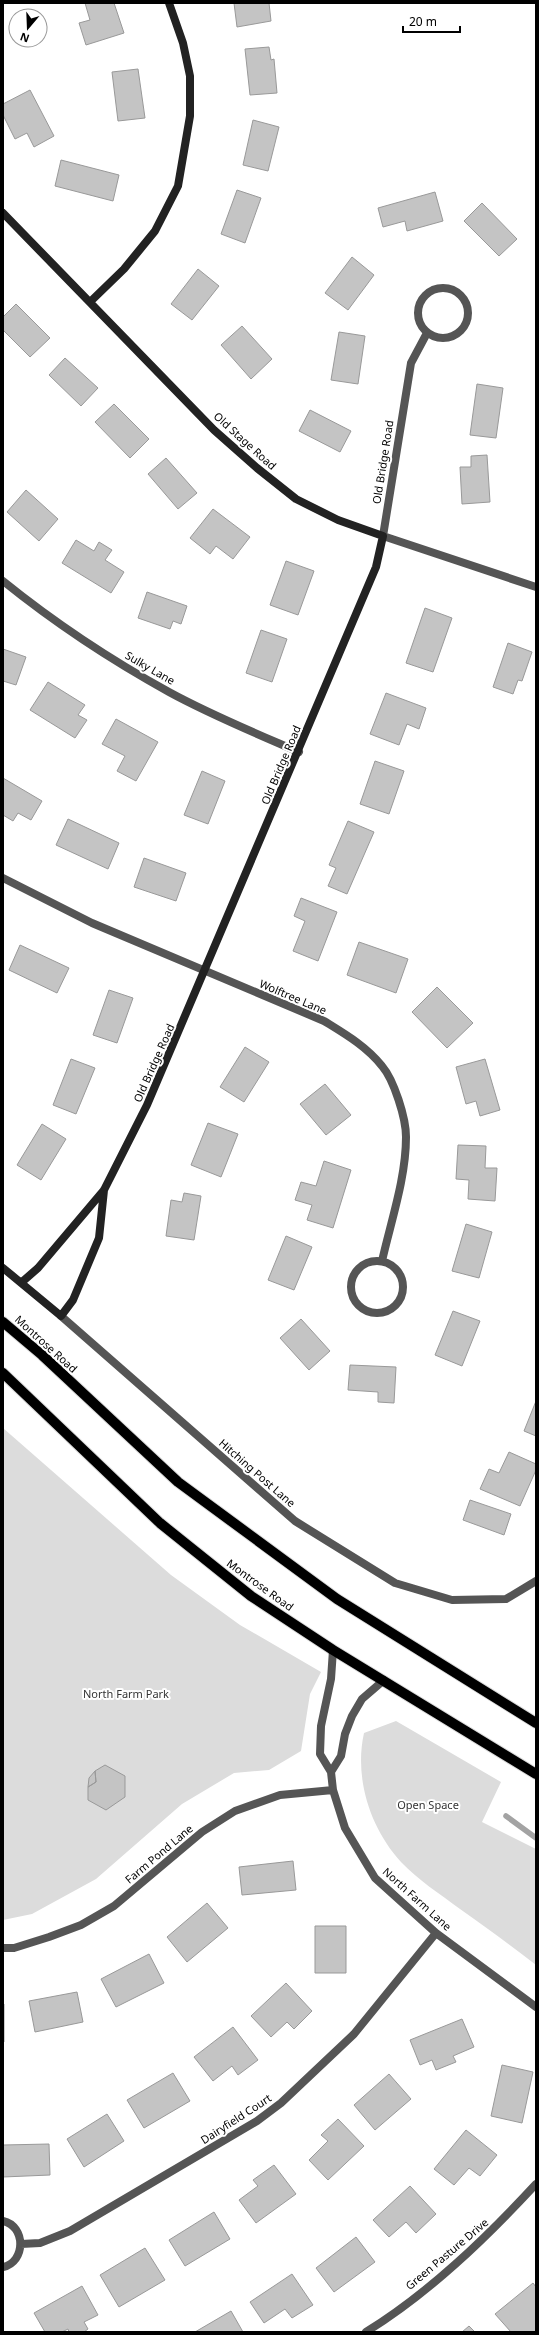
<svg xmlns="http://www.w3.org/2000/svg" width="539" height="2335" viewBox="0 0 539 2335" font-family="'Noto Sans',sans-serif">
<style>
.green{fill:#dcdcdc}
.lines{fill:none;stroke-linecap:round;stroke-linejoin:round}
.stream{stroke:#a3a3a3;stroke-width:5.5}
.building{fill:#c4c4c4;stroke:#999}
.primary-casing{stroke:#dbdbdb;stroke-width:12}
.street{stroke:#555;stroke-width:8}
.secondary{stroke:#222;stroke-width:8}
.primary{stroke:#000;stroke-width:10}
.labels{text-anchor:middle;stroke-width:4;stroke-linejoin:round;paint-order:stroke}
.street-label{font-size:11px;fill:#000;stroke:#fff}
.park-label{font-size:11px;fill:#333;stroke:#fff}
</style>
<rect width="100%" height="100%" fill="#fff"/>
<path class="green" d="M3,1428L171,1575L240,1625L321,1672L310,1694L301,1751L269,1770L234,1773L182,1804L96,1879L32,1914L3,1920Z
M396,1721L501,1782L482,1822L536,1849V1965C511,1946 486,1927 460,1909C440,1894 418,1880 401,1862C370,1828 354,1778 364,1733Z"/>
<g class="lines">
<path class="stream" d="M506,1816L536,1838"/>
</g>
<path class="building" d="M85,3H114L124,33L86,45L79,23L90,20Z
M234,3H269L271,21L237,27Z
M269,47L271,60L274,59L277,93L250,95L245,49Z
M138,69L145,118L118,121L112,72Z
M30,90L54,136L34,147L27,133L15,139L3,115V104Z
M253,120L279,127L268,171L243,165Z
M61,160L119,175L113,201L55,186Z
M237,190L261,198L245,243L221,234Z
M435,192L443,221L407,231L405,221L383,227L378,208Z
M482,203L517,239L499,256L464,221Z
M352,257L374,275L348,310L325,293Z
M198,269L219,286L192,320L171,304Z
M16,304L50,338L30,357L3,330V317Z
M242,326L272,359L251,379L221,345Z
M339,332L365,336L358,384L331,380Z
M65,358L98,388L81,406L49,375Z
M477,384L503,388L496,438L470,435Z
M114,404L149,439L130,458L95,422Z
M310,410L351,431L340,452L299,431Z
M487,455L490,502L462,504L460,467H471V456Z
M166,458L197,493L178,509L148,474Z
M26,490L58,519L39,541L7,512Z
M213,509L250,537L233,559L216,546L210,554L190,538Z
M76,540L94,551L99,542L112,550L105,560L124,572L111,593L62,563Z
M286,561L314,571L298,615L270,605Z
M147,592L187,606L181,624L173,621L170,629L138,618Z
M425,608L452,618L433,672L406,663Z
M261,630L287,639L272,682L246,673Z
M508,643L532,652L522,681L518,680L513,694L493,687Z
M3,649L26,657L16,685L3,681Z
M48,682L85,705L78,715L87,720L75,738L30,710Z
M386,693L426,708L419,729L407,724L399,745L370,734Z
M116,719L158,742L136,781L117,771L125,756L102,744Z
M375,761L404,771L389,814L360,804Z
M202,771L225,781L208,824L184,815Z
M3,778L42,801L31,820L18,813L13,821L3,815Z
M68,819L119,843L108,869L56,845Z
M348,821L374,832L347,894L328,886L336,868L329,865Z
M144,858L186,873L176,901L134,887Z
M301,898L337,912L318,961L293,951L305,921L294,916Z
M359,942L408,959L396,993L347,975Z
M20,945L69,968L57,993L9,970Z
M437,987L473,1023L447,1048L412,1012Z
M109,990L133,998L117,1043L93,1035Z
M245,1047L269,1062L244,1102L220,1087Z
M71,1059L95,1068L76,1114L53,1105Z
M485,1059L500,1110L480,1116L476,1101L466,1104L456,1067Z
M325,1084L351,1115L326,1135L300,1104Z
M208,1123L238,1134L221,1177L191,1165Z
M42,1124L66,1139L41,1180L17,1165Z
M458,1145L486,1146L485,1168H497L495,1201L468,1199L469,1180L456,1179Z
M324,1161L351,1170L333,1228L307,1220L312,1205L295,1200L301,1182L316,1186Z
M184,1193L201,1196L194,1240L166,1236L171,1200L182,1202Z
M466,1224L492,1232L479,1278L452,1271Z
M286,1236L312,1247L294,1290L268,1280Z
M453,1311L480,1321L462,1366L435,1355Z
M301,1319L330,1351L309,1370L280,1338Z
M350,1365L396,1367L394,1403L378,1402V1392L348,1390Z
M536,1401V1436L524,1431Z
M509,1452L536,1464V1470L520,1506L480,1489L489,1469L499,1473Z
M470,1500L511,1514L504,1535L463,1520Z
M105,1765L125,1776V1797L106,1810L88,1800V1787L96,1782L95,1771Z
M95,1771L96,1782L88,1787L89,1778Z
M293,1861L296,1890L242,1895L239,1867Z
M207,1903L228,1928L187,1962L167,1937Z
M315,1926H346V1973H315Z
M149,1954L164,1983L116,2007L101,1979Z
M286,1983L312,2011L294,2029L287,2022L271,2037L251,2016Z
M77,1992L83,2022L35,2032L29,2001Z
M3,2004H4V2042H3Z
M462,2019L474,2047L453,2056L456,2062L436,2070L432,2060L420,2065L410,2040Z
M233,2027L258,2060L238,2075L232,2066L213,2081L194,2057Z
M502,2065L533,2072L522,2123L491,2116Z
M173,2073L190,2101L144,2128L127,2100Z
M389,2074L411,2099L375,2130L354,2105Z
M107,2114L124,2141L84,2167L67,2139Z
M338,2119L364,2146L328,2180L309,2160L328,2141L321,2135Z
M466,2130L497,2155L480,2176L469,2168L454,2185L434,2169Z
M49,2144L50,2175L3,2177V2145Z
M274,2165L296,2194L256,2223L239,2200L258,2186L253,2180Z
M410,2186L436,2214L416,2233L406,2222L389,2237L373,2220Z
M214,2212L230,2239L185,2266L169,2240Z
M356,2237L375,2262L334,2292L316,2268Z
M145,2248L165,2280L119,2307L100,2275Z
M292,2274L313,2305L292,2318L285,2309L264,2323L250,2302Z
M533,2283L536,2287V2332H511L495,2314Z
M82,2286L98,2315L84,2322L88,2329L84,2332H69L68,2329L62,2332H45L34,2313Z
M231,2311L243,2332H195Z
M469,2326L475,2332H462Z"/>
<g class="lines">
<g class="primary-casing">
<path id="primary" d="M3,1322L42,1355L178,1482L337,1599L536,1723
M3,1373L160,1523L251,1596L333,1650L536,1774"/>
</g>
<path class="street" d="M418 313a25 25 0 1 1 50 0a25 25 0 1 1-50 0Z
M427,333L411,363L383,536L536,587
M3,581C55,623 111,660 169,692C211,715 255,733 299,752
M3,878L92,923L324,1021C345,1034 366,1046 382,1066C394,1080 406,1118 406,1137C406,1178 391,1221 382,1261
M351 1287a26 26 0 1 1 52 0a26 26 0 1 1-52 0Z
M61,1316L295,1521L395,1583L452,1600L506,1599L536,1581
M333,1650L331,1679L321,1726L320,1754L331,1772L333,1790L345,1828L375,1878L436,1933L536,2007
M331,1772L341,1756L345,1734L352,1716L362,1699L384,1680
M3,1948H14L49,1937L81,1925L114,1906L202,1832L235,1811L280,1795L333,1790
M3,2221C26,2226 26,2262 3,2267
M21,2244L40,2243L70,2231L257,2121L281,2103L354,2034L436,1933
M366,2332C429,2293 485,2239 536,2184"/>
<path class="secondary" d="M3,213L214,430L257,468L296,499L338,520L383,536L376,567L147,1105L104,1190L38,1268L22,1282
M90,302L124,269L155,231L178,186L190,116V76L183,43L169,3
M3,1268L61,1316L73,1300L99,1238L104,1190"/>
<use href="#primary" class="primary"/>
</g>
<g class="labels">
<g class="street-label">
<text transform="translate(245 441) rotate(42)" y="4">Old Stage Road</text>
<text transform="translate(383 462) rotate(-81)" y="4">Old Bridge Road</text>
<text transform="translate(150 668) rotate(30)" y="4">Sulky Lane</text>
<text transform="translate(281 765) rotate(-67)" y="4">Old Bridge Road</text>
<text transform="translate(293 997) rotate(23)" y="4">Wolftree Lane</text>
<text transform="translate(154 1063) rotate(-66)" y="4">Old Bridge Road</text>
<text transform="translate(46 1344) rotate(42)" y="4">Montrose Road</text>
<text transform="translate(257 1473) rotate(41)" y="4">Hitching Post Lane</text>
<text transform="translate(260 1585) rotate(36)" y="4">Montrose Road</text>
<text transform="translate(159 1854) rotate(-40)" y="4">Farm Pond Lane</text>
<text transform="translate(417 1899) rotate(42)" y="4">North Farm Lane</text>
<text transform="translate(236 2119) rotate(-33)" y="4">Dairyfield Court</text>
<text transform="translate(447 2254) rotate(-40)" y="4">Green Pasture Drive</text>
</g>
<g class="park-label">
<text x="126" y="1698">North Farm Park</text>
<text x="428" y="1809">Open Space</text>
</g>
</g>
<rect width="539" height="2335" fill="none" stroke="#000000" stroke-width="8"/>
<g transform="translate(28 28) rotate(199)"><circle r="19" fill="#ffffff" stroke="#999999"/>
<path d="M0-3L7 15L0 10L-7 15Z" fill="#000000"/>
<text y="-6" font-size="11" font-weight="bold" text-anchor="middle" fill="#000000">N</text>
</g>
<path d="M403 26v6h57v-6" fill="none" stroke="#000000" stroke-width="2"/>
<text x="409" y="26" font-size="12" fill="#000000" stroke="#ffffff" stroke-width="3" paint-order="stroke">20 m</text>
</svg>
